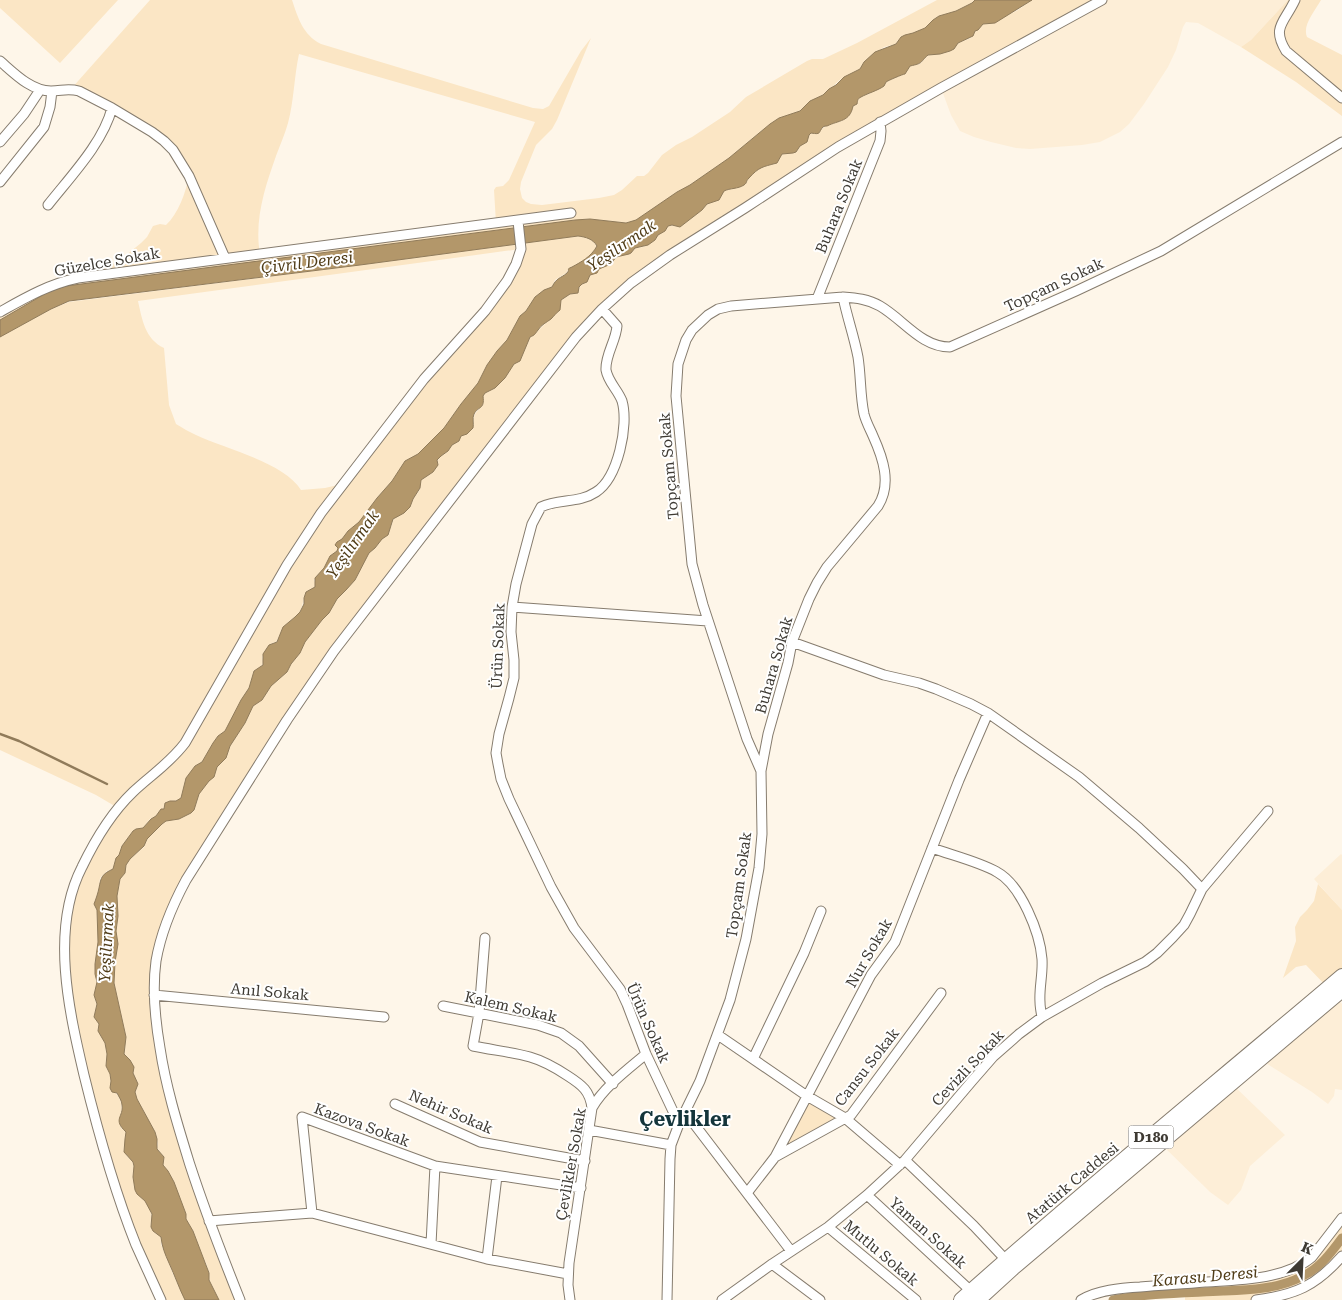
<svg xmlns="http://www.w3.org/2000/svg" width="1342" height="1300" viewBox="0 0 1342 1300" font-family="'Roboto Serif',serif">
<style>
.built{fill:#fdeed7}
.green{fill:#fbe6c5;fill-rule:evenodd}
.water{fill:#b3976a;stroke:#907b5a}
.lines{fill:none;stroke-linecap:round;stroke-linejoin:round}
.stream{stroke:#907b5a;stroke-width:2.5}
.canal{stroke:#b3976a;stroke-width:9}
.minor-casing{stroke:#867c6e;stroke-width:11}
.trunk-casing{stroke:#867c6e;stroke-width:16}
.minor{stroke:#fff;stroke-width:9}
.trunk{stroke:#fff;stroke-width:14}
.labels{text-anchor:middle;stroke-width:4;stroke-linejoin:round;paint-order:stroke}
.shield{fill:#fff;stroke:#787570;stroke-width:1}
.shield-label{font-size:14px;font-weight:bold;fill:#3e3a33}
.street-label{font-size:15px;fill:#3e3a33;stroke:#fff}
.water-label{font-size:16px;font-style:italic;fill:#503c17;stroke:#fff}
.district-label{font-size:20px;font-weight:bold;fill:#14353b;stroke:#fff}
</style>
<rect width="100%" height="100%" fill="#fef6e9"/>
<path class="built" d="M1102,0H1288L1251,40L1241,47L1198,23L1186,22L1183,27L1176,50L1168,67L1144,104L1129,124L1120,132L1100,142L1082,145L1030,149L1016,148L991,142L974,137L960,131L951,115L941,88Z
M1341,854L1342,855V910L1314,879Z
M1335,996L1342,1004V1090L1335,1089L1334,1096L1328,1104L1312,1092L1261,1060Z
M1232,1084L1285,1135L1250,1166L1241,1190L1228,1205L1210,1192L1161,1144Z"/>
<path class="green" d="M0,0H118L60,63L0,8Z
M150,0H292C298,18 303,35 321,44L533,108L543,109L549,106L581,51L591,38L557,120L552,129L536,145L521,182L520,189L522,198L526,202L531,204L542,205L599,198L614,195L622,190L637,176H644L648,173L662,155L676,145L692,137L730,112L746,97L807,61L812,59H823L857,43L937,0H975L972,3L956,11L939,16L933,20L925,28L913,34L901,37L896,44L884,47L864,62L860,69L841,79L823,95L813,100L800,111L779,118L760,132L729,158L690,185L677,192L636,220L626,223L590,219L48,292L0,320V312L37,292L86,277L110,266L124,257L141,243L147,237L153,226L160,224L166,225C178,214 186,192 189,176L164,141L71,89ZM299,54L535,122L509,180L503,186L496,187L494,190L496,223L260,254C254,220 265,187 276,156C280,145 285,134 288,123C294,101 294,77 299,54Z
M1032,0H1102L941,88L670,255L602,309L334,651L186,880L156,963L165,1078L240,1300H219L209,1280V1273L206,1263L202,1257L193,1231L186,1219V1214L179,1199L178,1194L168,1171L163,1165L164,1157L157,1148L158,1144L155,1132L137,1099L135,1092L136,1080L133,1072V1067L130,1060L124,1054L126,1037L114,983L115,962L118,944L116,931L118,916L117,896L120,879L125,873L126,865L130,859L144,847L147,839L162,824L166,821L179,819L191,813L197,802L199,794L209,780L214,777L217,767L226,758L230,746L245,723L253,706L262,700L271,686L287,672L291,664L300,653L305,642L322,620L329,613L337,599L346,590L355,580L369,553L375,548L392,525C392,516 402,515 408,509C411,505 411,502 414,498C420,489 420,492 421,480L427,475L441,456L446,453L452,445L459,441L461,436L464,435L474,424C472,407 485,413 483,396L485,393L495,388L505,378L514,364L521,358L530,337C535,335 556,313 559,307C561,305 561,303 561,300L570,294H575L582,284L586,282L590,275L596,273L599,269L609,265L616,257L631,253L635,248L643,247L655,240L658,235L668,226L683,225L689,220L702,210L707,204L722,194L723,191C730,188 737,188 743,185C748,182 745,183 748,179C755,170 763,165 775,164L782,154L796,152L809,135L811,133L817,134C824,126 831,122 842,121C846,116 857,99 861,96C864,95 866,95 869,94C876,90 881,84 888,81C898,76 903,76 910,66L920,64L928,55L940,54L954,49L958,43L971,38L975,31L979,29L983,24L992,23L1018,10Z
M1288,0H1321C1315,11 1302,25 1307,37L1342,55V116L1296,82L1241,47L1251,40Z
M578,236C586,237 593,239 597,247L591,256L579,263L577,266L569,269L566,273L555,280L552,287L544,290L535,297L526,311L520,316L507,340L497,351L487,365L478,383L461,404L444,428L418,454L405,461L392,481L380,494L359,522L348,531L342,539L337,542V551C327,558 329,561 322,570C319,574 316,576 314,580L316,585L315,587C313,589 310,589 308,591C302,595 304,607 299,613C295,618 290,620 287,624C282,630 280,636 276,642L272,643L262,657C265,665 261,667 254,671L249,688L241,700L231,722L225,731L218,736L213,743L202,762L195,766L185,782L184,791L181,798C177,802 171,801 165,803L164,809H161L156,816L150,819L143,828L136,829L133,831L122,846L119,856L116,858L113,869L107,871L100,878L97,910L98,942L95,964V974L97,982L95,1000L97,1004L94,1017L99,1024L98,1031L105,1043L107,1054L106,1066L110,1074L111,1081L110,1088C126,1100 121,1110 121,1128L127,1132L124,1149L127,1156L133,1162L134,1166L137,1194C146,1200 154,1212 151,1223L155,1233L161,1236V1244L173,1274L185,1300H161L136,1244L93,1111L65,960L74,885L118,808L96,795L0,750V337L51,309L69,302L360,265ZM520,249L498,295L342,484L325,488L301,490C284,462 225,449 196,435C189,432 183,428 176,424L169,405L164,348C145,339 142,319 138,301Z
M1318,884L1342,910V976L1328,988L1306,965L1296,967L1283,978L1296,941L1295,927L1300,917L1307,910L1314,901Z
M807,1096L845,1118L775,1157Z
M1342,1218V1256L1317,1280L1256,1300H1185V1284L1244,1279L1298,1267Z"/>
<path class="water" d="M975,0H1032L995,23L983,24L978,30L975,31L973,36L958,43L954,49L950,51L940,54L928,55C919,63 924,63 910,66L905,74C903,74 887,81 886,82C885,83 885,85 884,86C879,90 866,94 861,97C857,99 858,100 857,104L853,106C850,122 839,120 827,126C826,126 824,126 823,127C818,132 822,135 811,133L809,135L807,142L800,146L796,152L793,153L782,154L777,163C762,167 759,167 749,178C745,182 748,182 744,185C738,189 730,188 724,191L719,200L707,204L702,210L680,227L672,225L668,226L665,231L658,235L655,240L648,245L635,248L631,253L629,254L616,257L611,264L599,269L597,273L590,275L587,282L582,284L579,287L578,293L570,294L561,300L560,310C556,313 554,316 551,319C547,322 541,325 538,330C535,334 535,335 530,337L520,361L514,364L505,378L495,388L485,393L483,396C485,410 478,406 474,414C472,418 474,424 473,428L467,434L461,436L459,441L452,445L448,451L441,456L437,460L438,465L433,472L421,480L420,488L413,499L410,507L404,513L393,519L388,535L382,539L375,548L369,553L355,580L346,590L337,599L329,613L322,620L305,642L300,653L291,664L287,672L271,686L262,700L253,706L245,723L230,746L226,758L217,767L214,777L209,781L199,794L194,810L191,813L179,819L166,821L162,824L147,839L144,846L130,859L126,865L125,873L120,879L117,896L118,916L116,931L118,944L115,962L114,983L126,1037L124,1054L130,1060L134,1067L133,1073L138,1084L135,1092L137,1099L155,1132L157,1139V1149L164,1157L163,1165L168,1171L174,1182L186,1214V1219L193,1231L209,1273V1280L219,1300H185C179,1288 175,1276 169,1263C165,1254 162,1247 161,1237L153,1231L151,1227L152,1214L145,1201L137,1194L135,1190L133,1177L134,1166L133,1162L124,1152L125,1139L126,1132C112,1119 124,1117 122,1105C122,1101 119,1097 117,1093L112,1092L110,1088L111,1081L110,1074L106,1066L107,1054L105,1043L98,1031L99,1024L94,1017L97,1004L94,995L97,982L95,974V964L98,942L97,910L94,904C96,899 98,893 99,888C101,877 102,874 113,869L116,858L119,855L122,846L133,831L136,829L143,828L151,819L156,816L161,809H164L165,803L170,801H176L181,798L186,778L195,766L202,762L213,743L218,736L225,731L241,700L249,688L254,671L263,665V654L269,645L277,642L283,627L295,617L300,612L304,604V598L306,592L315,587V578L324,568L330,556L337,551L338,548L335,545L337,542L342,539L348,531L359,522L377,498L392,481L405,461L418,454L444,428L461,404L478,383L487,365L497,351L507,340L520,316L526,311L535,297L544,290L552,287C557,277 560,279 567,273C571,268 565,270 572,267C581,262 591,257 597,246C593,239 586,237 578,236L360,265L69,301L51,309L0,337V320L48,292L66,286L575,220L590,219L626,223L636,220L677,192L690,185L729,158L770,124L779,118L800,111L810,101L823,95L829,89L836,85L844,77L860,69L864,62L875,52L896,44L901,37L905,35L913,33L925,28L933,20L939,16L956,11L972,3Z"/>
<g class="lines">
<path class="stream" d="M0,734L19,741L107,784"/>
<path class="canal" d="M1113,1300C1149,1293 1186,1293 1223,1291C1248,1290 1278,1289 1301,1277C1319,1269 1331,1253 1342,1238"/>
<g class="minor-casing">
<path id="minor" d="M1295,0C1285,22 1271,27 1286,51L1342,98
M0,61C14,73 31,91 51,91C62,91 67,88 79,91L112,108L152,132L164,141L173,150L189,176L225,258
M0,142L24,114L40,90
M0,182L44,127L50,107L52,91
M48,205C70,177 103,143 112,108
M817,299L880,141L881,131L880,122
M602,309L617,326C616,341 605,355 606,370C608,382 618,390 622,401C629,425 618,478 596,492C578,504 559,498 541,507L532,524L516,584L512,607L511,632L514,660V678L509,698L499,734L496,753L498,764L501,779L509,799L551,887L574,928L620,989L627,1004L646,1054L679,1124
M0,312C25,298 49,284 78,278L571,213
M512,607L708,621
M792,642L884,675L919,683L936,689L971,704L988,713L1079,777L1139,828L1183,869L1202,889
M761,771L768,734L788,663L792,642L809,599L817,583L827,567L878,506C892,484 883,458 873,436C870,429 866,422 864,414C860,395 861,376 858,357C854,336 847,317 843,297
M932,848C951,855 980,862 997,872C1021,885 1040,933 1042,959C1043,974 1039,988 1040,1002C1040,1007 1041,1012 1042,1017
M485,938L479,1013L473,1046C492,1050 512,1052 530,1057C544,1061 556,1068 568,1076C582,1085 590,1091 592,1108
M154,995L384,1017
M443,1006L538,1025L561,1033L579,1046L613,1084
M718,1035L807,1096L845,1118L900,1165
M753,1059L804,953L821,911
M395,1104L480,1142L585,1161
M685,1112L791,1251
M589,1130L671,1145
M775,1157L851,1115L941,993
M905,1160L974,1226L1006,1260
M747,1193L775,1157L871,975L895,942L959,780L988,713
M867,1195L971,1291
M312,1213L487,1259L568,1274
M209,1221L312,1213L302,1117L435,1166L581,1188
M828,1227L916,1300
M431,1244L435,1166
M487,1259L497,1176
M772,1264L820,1300
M161,1300C153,1282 144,1263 136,1245C114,1190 98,1132 84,1075C69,1011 50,929 82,867C95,840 111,813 133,792C151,775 169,764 185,743L287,565L321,513L424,379L485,311L507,281L516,264L521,249L518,221
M240,1300C222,1255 205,1211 190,1165C178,1126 166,1088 160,1048C155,1019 152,990 156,961C161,932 172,906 186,880L287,720L334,651L576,337L602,309L631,283L670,255L745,208L838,147L941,88L1102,0
M570,1300L568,1285L569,1263L592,1108C604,1087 627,1070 646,1054
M667,1300L670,1159L671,1145L679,1124L700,1081L730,1000L746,939L759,868L762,834L761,771L747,739L703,605L692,564L676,396L678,364L686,340L692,330L708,315L718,309L731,306L843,297C856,298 868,299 880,306C904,320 921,347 950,347L1076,291L1161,251L1342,142
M722,1300L772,1264L828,1227L867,1195L905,1160L972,1081L993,1057L1019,1034L1042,1017L1102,983L1145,962L1157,953L1173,937L1184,925L1190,914L1202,889L1207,883L1268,811
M1081,1300C1097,1290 1121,1288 1140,1287C1162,1285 1183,1284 1205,1282C1238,1280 1285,1280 1312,1257L1342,1218
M1256,1300C1295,1295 1316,1286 1342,1256"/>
</g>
<g class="trunk-casing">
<path id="trunk" d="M961,1300C1085,1189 1215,1084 1342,976
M978,1300L1013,1268L1342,990"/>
</g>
<use href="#minor" class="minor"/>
<use href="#trunk" class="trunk"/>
</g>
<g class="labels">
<rect class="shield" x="1128.5" y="1125.5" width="45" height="23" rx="4"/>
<g class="shield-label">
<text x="1151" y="1142">D180</text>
</g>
<g class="street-label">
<text transform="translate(839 206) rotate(-68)" y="5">Buhara Sokak</text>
<text transform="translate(107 262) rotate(-10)" y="5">Güzelce Sokak</text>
<text transform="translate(1054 285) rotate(-25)" y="5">Topçam Sokak</text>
<text transform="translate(669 466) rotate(-95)" y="5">Topçam Sokak</text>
<text transform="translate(498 646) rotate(-88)" y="5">Ürün Sokak</text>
<text transform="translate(774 665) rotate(-74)" y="5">Buhara Sokak</text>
<text transform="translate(739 885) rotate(-82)" y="5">Topçam Sokak</text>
<text transform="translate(869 953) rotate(-60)" y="5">Nur Sokak</text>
<text transform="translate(270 992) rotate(5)" y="5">Anıl Sokak</text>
<text transform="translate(511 1007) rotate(13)" y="5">Kalem Sokak</text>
<text transform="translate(648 1023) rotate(66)" y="5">Ürün Sokak</text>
<text transform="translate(867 1067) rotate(-52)" y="5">Cansu Sokak</text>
<text transform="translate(968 1068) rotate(-47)" y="5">Cevizli Sokak</text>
<text transform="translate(451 1112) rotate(23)" y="5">Nehir Sokak</text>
<text transform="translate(362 1125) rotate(20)" y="5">Kazova Sokak</text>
<text transform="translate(571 1164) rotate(-80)" y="5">Çevlikler Sokak</text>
<text transform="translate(1072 1183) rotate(-40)" y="5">Atatürk Caddesi</text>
<text transform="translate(928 1233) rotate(42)" y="5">Yaman Sokak</text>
<text transform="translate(881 1253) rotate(40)" y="5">Mutlu Sokak</text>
</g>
<g class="water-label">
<text transform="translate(621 245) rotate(-34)" y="6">Yeşilırmak</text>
<text transform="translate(307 262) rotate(-7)" y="6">Çivril Deresi</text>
<text transform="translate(352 544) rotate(-55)" y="6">Yeşilırmak</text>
<text transform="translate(106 943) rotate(-87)" y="6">Yeşilırmak</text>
<text transform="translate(1205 1276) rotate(-5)" y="6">Karasu Deresi</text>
</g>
<g class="district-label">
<text x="685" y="1126">Çevlikler</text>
</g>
</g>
<g transform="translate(1302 1260) rotate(24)" stroke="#ffffff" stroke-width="4" paint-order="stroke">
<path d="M0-4L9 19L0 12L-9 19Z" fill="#3e3a33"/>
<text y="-8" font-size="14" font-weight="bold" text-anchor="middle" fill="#3e3a33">K</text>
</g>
</svg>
